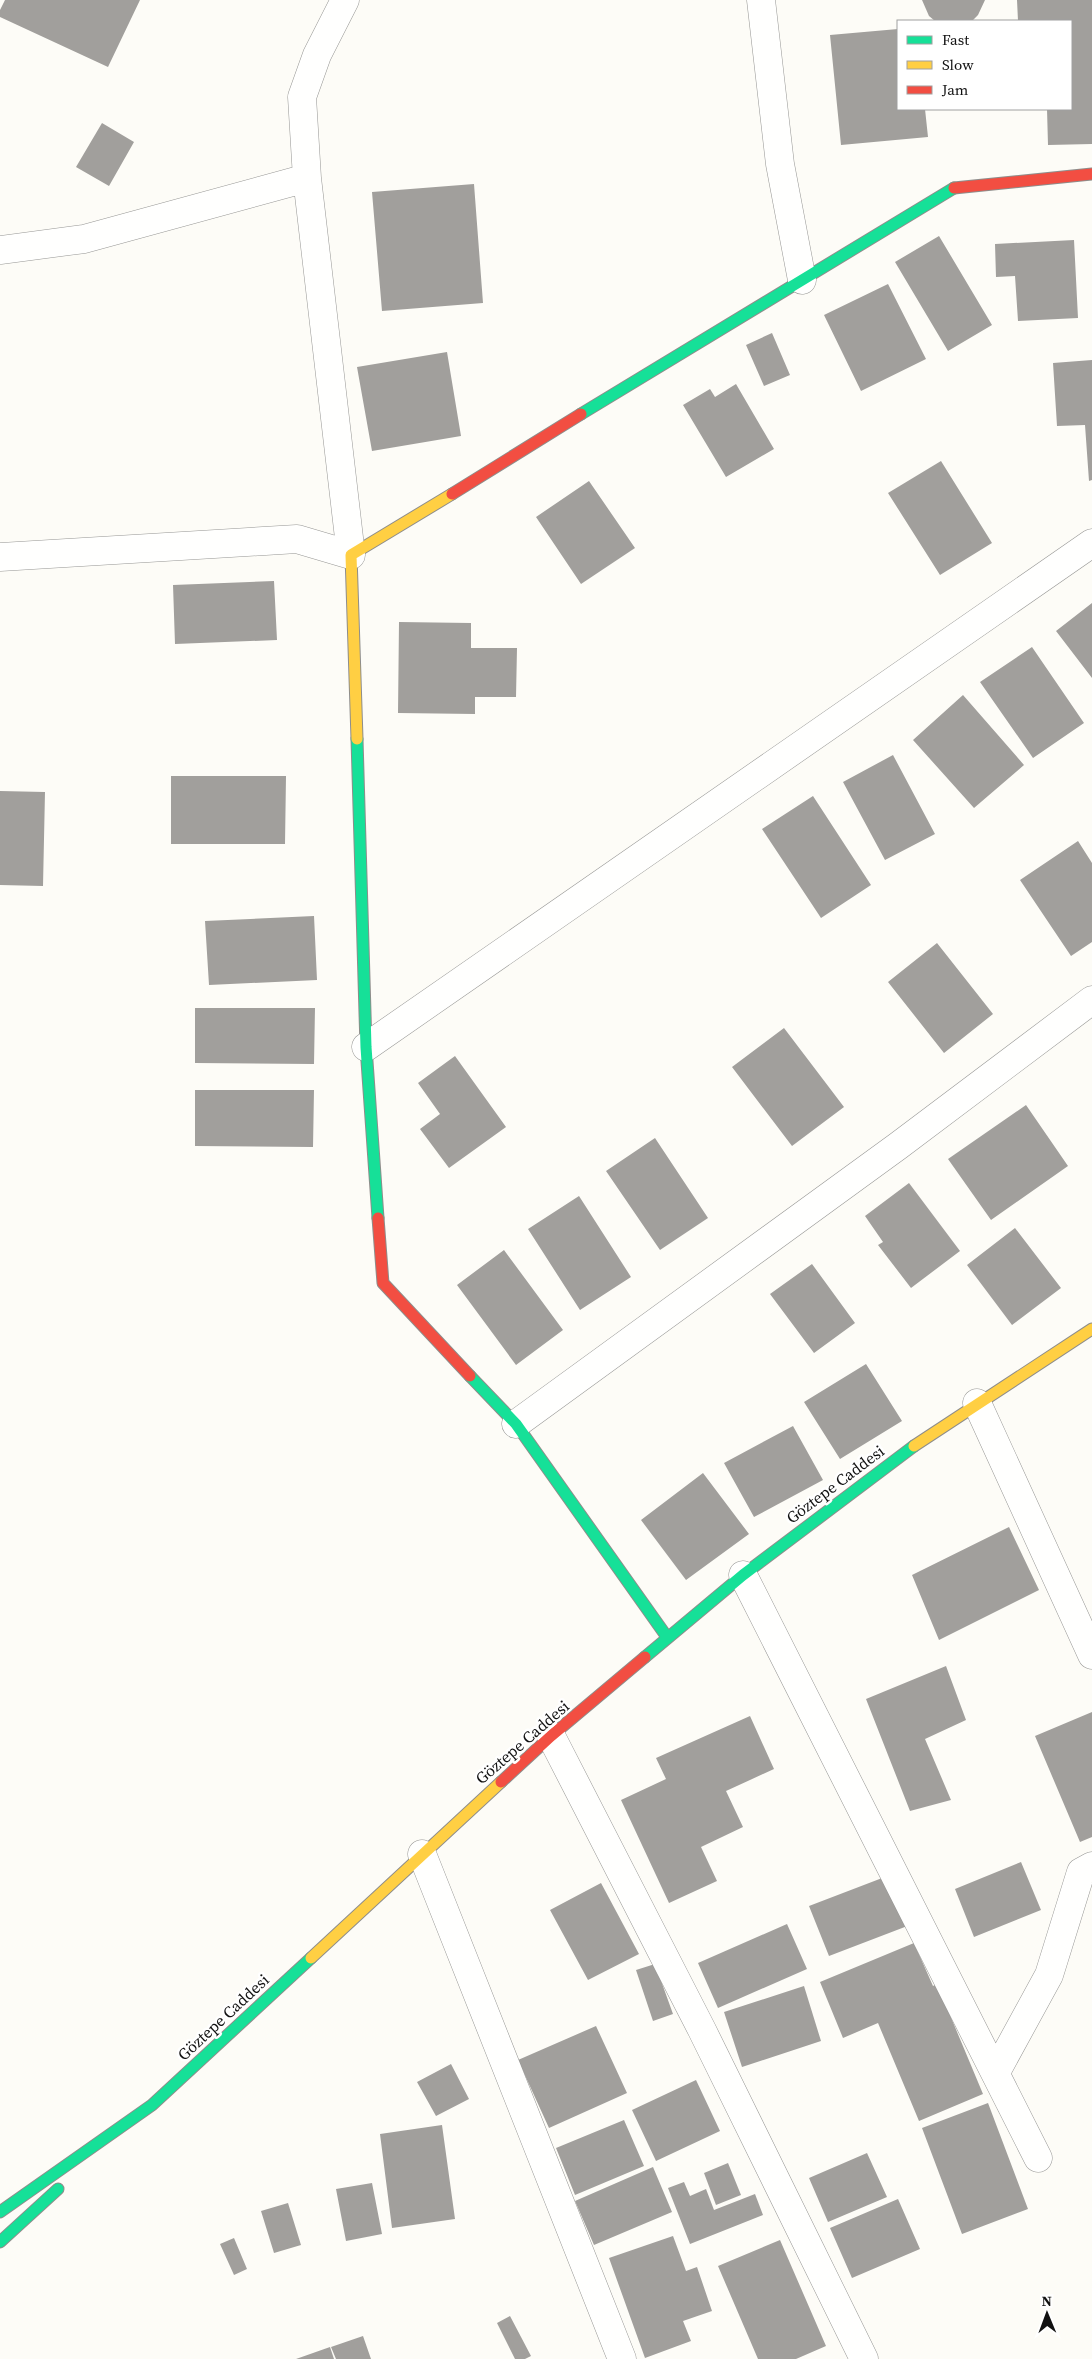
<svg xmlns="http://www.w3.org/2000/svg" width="1092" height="2359" viewBox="0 0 1092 2359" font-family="'Source Serif 4',serif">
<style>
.building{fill:#a19f9c}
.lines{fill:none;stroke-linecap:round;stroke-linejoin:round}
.street-casing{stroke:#979795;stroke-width:29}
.fast-casing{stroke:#8e8d8b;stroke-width:13}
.slow-casing{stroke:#8e8d8b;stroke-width:13}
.jam-casing{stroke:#8e8d8b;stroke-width:13}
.street{stroke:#fffffe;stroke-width:28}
.fast{stroke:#16e098;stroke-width:11}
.slow{stroke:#ffcf43;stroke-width:11}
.jam{stroke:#f24e42;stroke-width:11}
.labels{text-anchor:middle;stroke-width:5;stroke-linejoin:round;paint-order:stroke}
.street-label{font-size:16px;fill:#111;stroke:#fff}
</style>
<rect width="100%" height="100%" fill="#fdfcf7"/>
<path class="building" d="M5,0H140L108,67L0,17V10Z
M922,0H985L978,15L972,21H935L929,16Z
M1017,0H1092V144L1048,145L1047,109H1071V21H1018Z
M898,29V109H925L928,137L841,145L830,35Z
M102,123L134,142L109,186L76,167Z
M474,184L483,303L382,311L372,192Z
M939,236L992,325L948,351L895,262Z
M1074,240L1078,318L1018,321L1015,276L996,277L995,244Z
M888,284L926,359L861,391L824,315Z
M772,333L790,375L764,386L746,345Z
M447,352L461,436L372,451L357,367Z
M1092,360V480L1089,481L1085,425L1057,426L1053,363Z
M736,384L774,449L726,477L683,405L710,389L715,397Z
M941,461L992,543L940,575L888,493Z
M589,481L635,548L581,584L536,517Z
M274,581L277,640L175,644L173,585Z
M1092,603V678L1056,631Z
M399,622L471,623V648H517L516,697H475V714L398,713Z
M1032,647L1084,723L1033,758L980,682Z
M963,695L1024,765L974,808L913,740Z
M893,755L935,834L885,860L843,782Z
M171,776H286L285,844H171Z
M0,791L45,792L43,886L0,885Z
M813,796L871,885L821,918L762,829Z
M1078,841L1092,863V942L1071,956L1020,880Z
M314,916L317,980L209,985L205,921Z
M937,943L993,1014L944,1053L888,982Z
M195,1008H315L314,1064L195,1063Z
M784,1028L844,1107L792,1146L732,1067Z
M455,1056L506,1127L449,1168L420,1129L440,1114L418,1083Z
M195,1090H314L313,1147L195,1146Z
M1026,1105L1068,1166L991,1220L948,1159Z
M655,1138L708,1218L660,1250L606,1171Z
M909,1183L960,1251L911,1288L878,1245L883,1242L865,1216Z
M579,1196L631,1277L580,1310L528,1229Z
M1015,1228L1061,1288L1012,1325L967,1265Z
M504,1250L563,1330L516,1365L457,1285Z
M812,1264L855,1323L814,1353L770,1294Z
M866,1364L902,1421L840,1459L804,1402Z
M793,1426L823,1480L754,1517L724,1463Z
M703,1473L749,1534L686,1580L641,1520Z
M1009,1527L1039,1590L939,1640L912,1575Z
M946,1666L966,1720L925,1739L951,1800L910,1811L866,1699Z
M1092,1712V1837L1080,1842L1035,1736Z
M750,1716L774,1769L726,1791L743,1827L701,1847L717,1881L669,1903L621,1800L666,1779L656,1758Z
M1021,1862L1041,1910L974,1937L955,1889Z
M890,1875L910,1925L829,1956L809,1906Z
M601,1883L639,1954L588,1980L550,1910Z
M787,1924L807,1969L718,2008L698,1963Z
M914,1943L933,1986L937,1984L983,2094L919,2121L878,2023L843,2038L820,1982Z
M655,1964L673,2014L653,2021L636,1970Z
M804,1986L821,2041L742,2067L724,2012Z
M596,2026L627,2093L549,2128L518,2060Z
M451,2064L469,2099L436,2116L417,2082Z
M696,2080L720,2131L656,2161L632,2110Z
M988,2103L1028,2209L962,2234L922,2128Z
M624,2120L644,2166L575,2195L556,2148Z
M442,2125L455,2219L392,2228L380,2134Z
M867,2153L887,2197L828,2222L809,2178Z
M728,2163L741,2195L716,2205L704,2173Z
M653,2167L672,2212L594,2245L575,2201Z
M684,2182L690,2196L706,2189L714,2210L755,2194L763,2215L690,2244L668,2188Z
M372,2183L382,2234L346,2241L336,2189Z
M898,2199L920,2249L852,2278L830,2228Z
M288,2203L301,2245L274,2253L261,2211Z
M673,2236L686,2271L697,2267L712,2311L683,2321L691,2341L645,2358L609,2258Z
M234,2238L247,2269L234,2275L220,2244Z
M780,2240L826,2346L796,2359H758L718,2266Z
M510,2316L531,2356L525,2359H515L497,2323Z
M363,2336L371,2359H336L331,2347Z
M330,2347L334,2359H296Z"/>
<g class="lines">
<g class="street-casing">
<path id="street" d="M761,0L780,164L802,280
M307,178L302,97L317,55L345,0
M0,250L84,239L307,178L351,555L297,539L0,557
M366,1047L1092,543
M977,1403L1092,1655
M516,1424L898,1146L1092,1000
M743,1575L1038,2158
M551,1736L702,2030L864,2359
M422,1854L622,2359
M996,2072L1049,1975L1081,1872L1092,1866"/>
</g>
<g class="fast-casing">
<path id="fast" d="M581,414L954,188
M357,739L366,1047L378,1218
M470,1376L516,1424L667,1637
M645,1657L743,1575L914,1446
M0,2212L152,2105L311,1958
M0,2242L58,2189"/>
</g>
<g class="slow-casing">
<path id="slow" d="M357,739L351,555L452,494
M914,1446L1092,1329
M311,1958L501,1782"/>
</g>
<g class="jam-casing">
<path id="jam" d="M954,188L1092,174
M452,494L581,414
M378,1218L383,1283L470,1376
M501,1782L551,1736L645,1657"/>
</g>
<use href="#street" class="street"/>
<use href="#fast" class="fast"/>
<use href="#slow" class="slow"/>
<use href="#jam" class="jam"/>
</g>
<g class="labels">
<g class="street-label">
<text transform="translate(835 1484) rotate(-37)" y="6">Göztepe Caddesi</text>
<text transform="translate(522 1742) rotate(-41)" y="6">Göztepe Caddesi</text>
<text transform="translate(223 2017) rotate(-43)" y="6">Göztepe Caddesi</text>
</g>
</g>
<rect x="897" y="20" width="175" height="90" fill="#ffffff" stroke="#a0a0a0"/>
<rect x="907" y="36" width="25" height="8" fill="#16e098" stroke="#a0a0a0"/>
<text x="942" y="45" font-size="15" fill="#111111">Fast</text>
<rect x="907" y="61" width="25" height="8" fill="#ffcf43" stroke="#a0a0a0"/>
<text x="942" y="70" font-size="15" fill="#111111">Slow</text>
<rect x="907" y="86" width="25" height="8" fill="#f24e42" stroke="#a0a0a0"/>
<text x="942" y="95" font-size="15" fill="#111111">Jam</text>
<g transform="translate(1047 2314) rotate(359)" stroke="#ffffff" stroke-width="4" paint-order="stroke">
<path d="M0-4L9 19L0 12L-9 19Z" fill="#111111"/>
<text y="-8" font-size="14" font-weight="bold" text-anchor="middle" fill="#111111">N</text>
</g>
</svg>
